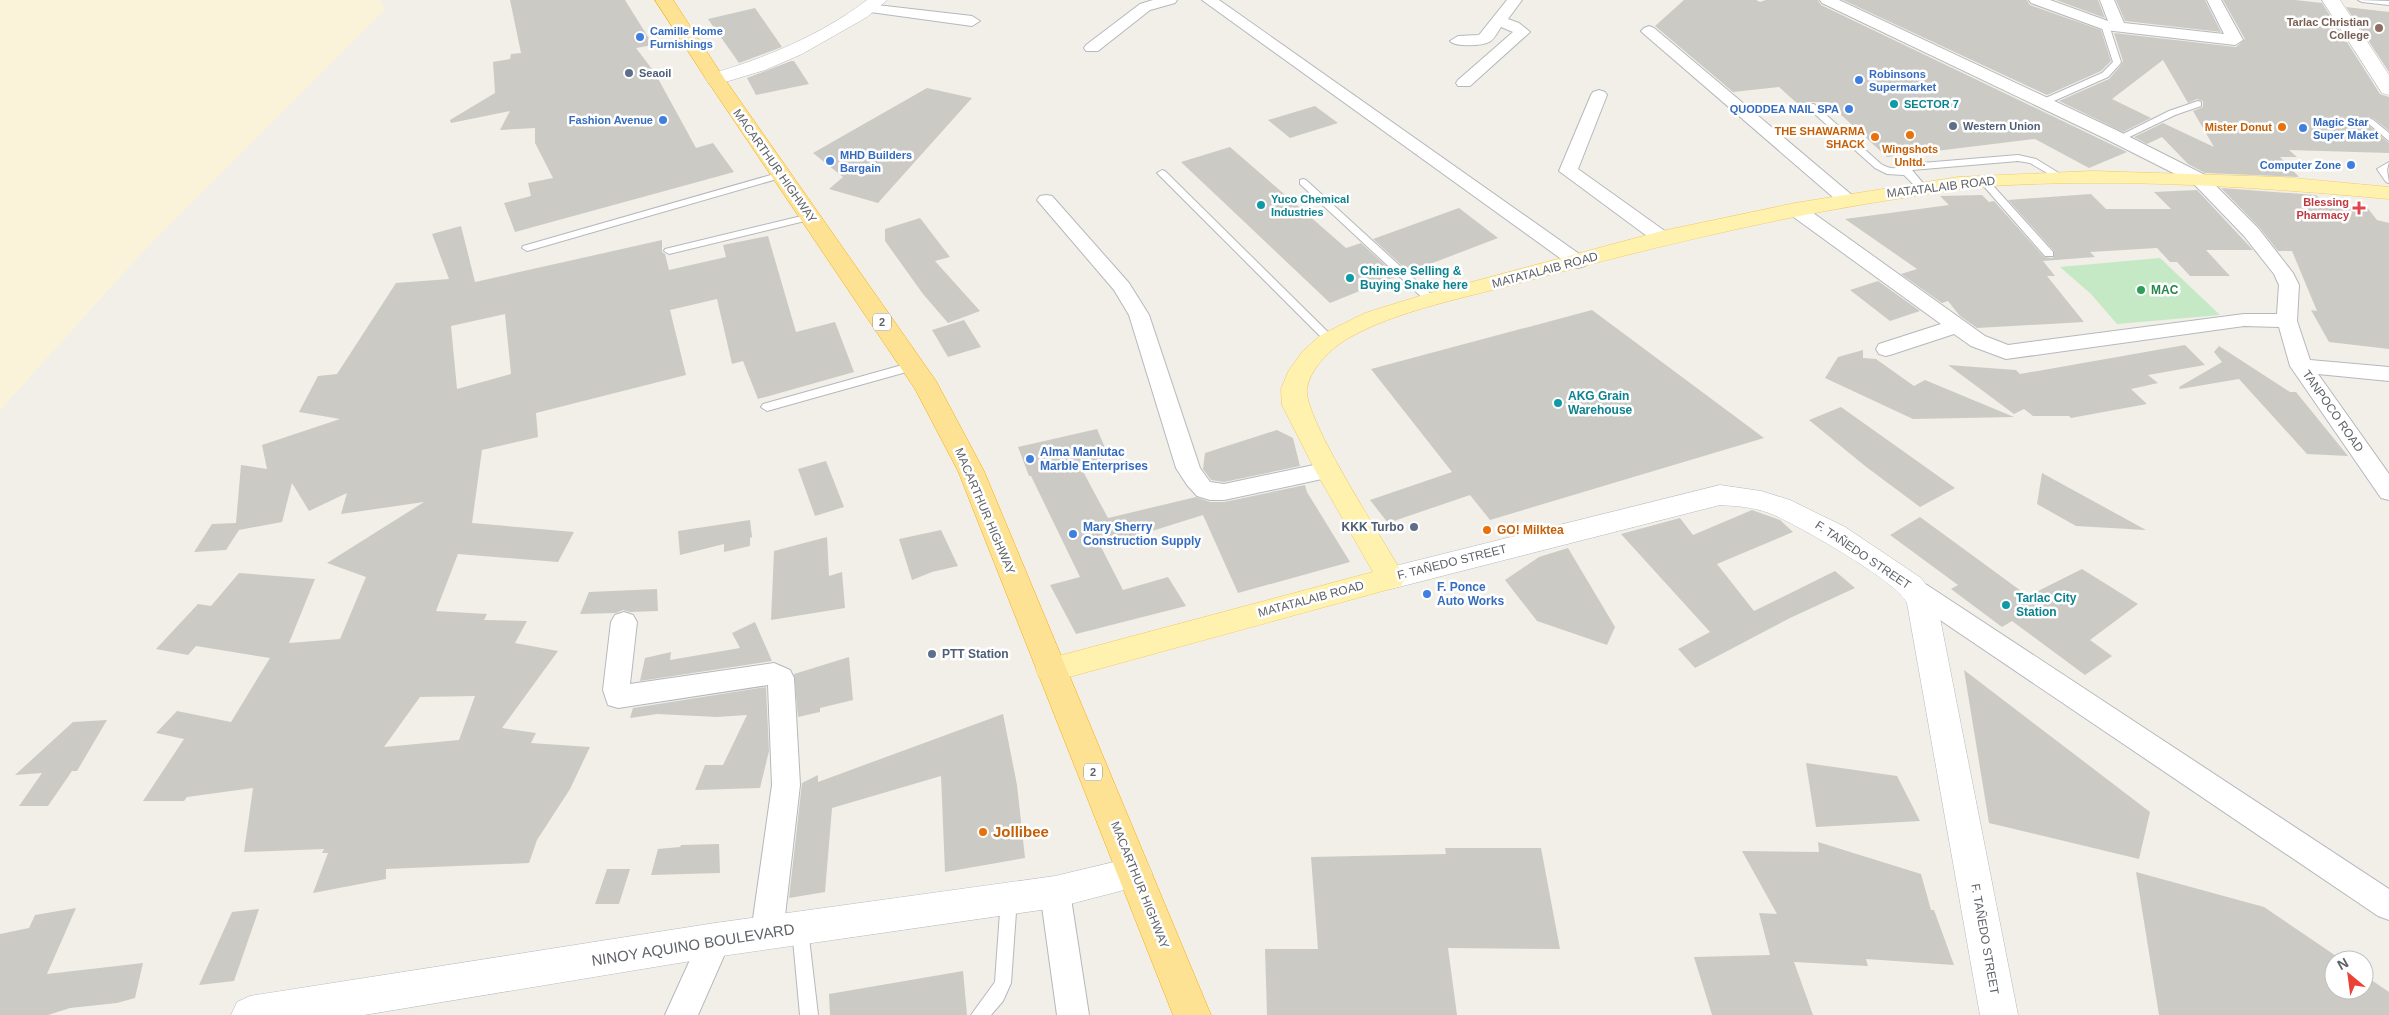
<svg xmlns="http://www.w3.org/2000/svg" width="2389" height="1015" viewBox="0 0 2389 1015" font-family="Arial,sans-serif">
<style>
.green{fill:#c5e8c5}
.sand{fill:#fbf3d9}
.building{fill:#cccac5;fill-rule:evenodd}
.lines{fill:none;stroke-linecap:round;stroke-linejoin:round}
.lane-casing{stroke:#b5b8bc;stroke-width:2}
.street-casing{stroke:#b5b8bc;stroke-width:2}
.secondary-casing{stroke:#b6babf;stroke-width:1}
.primary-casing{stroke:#f2c960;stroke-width:1}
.highway-casing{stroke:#f9ab00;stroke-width:1}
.lane{fill:#fff;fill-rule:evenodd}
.street{fill:#fff;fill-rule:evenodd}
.secondary{fill:#fff;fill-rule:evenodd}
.primary{fill:#fff2af;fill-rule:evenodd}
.highway{fill:#fde293;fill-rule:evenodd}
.education-dot{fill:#8d6e63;stroke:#fff;stroke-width:2}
.shop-dot{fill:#3f7fe0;stroke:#fff;stroke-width:2}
.service-dot{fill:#5c6f8a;stroke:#fff;stroke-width:2}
.culture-dot{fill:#0f9aa8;stroke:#fff;stroke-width:2}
.food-dot{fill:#e8710a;stroke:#fff;stroke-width:2}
.health-dot{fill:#e0444e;stroke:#fff;stroke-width:2}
.leisure-dot{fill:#2e9e5b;stroke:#fff;stroke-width:2}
.labels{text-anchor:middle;stroke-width:5;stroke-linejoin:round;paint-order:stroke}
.far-education-label{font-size:11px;font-weight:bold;fill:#785e54;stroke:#fff;text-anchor:end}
.far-shop-label{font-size:11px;font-weight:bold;fill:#366cbe;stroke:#fff;text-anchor:start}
.far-service-label{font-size:11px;font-weight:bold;fill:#4e5e75;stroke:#fff;text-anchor:start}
.far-culture-label{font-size:11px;font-weight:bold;fill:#0d838f;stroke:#fff;text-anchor:start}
.far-food-label{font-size:11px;font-weight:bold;fill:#c56008;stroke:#fff;text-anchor:end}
.far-health-label{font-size:11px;font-weight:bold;fill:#be3a42;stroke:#fff;text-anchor:end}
.shield{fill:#fff;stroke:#8f9295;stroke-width:1}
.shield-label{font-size:11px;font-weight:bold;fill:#5f6368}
.street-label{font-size:12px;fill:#5f6368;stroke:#fff}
.culture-label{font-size:12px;font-weight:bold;fill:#0d838f;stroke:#fff;text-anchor:start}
.leisure-label{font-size:12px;font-weight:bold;fill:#27864d;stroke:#fff;text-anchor:start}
.shop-label{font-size:12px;font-weight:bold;fill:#366cbe;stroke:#fff;text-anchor:start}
.service-label{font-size:12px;font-weight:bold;fill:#4e5e75;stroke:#fff;text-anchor:end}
.food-label{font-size:12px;font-weight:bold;fill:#c56008;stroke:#fff;text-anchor:start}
.near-food-label{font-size:15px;font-weight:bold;fill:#c56008;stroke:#fff;text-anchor:start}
.near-street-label{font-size:15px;fill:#5f6368;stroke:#fff}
</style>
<rect width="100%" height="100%" fill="#f1efe8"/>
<path class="green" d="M2160,258L2220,315L2117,324L2091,294L2060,267Z"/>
<path class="sand" d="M0,0H379L385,9L148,246L0,410Z"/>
<path class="building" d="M510,0H625L653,45L636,48L655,73L696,148L713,143L734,172L515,232L504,203L531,196L528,183L553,178L535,143V128L500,130L510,111L451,123L450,120L495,93L493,62L510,59L511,54L521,53Z
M1684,0H1756L1760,2L1766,0H1818L1821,5L2127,152L2089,168L2035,139L1887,157L1827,102H1808L1799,105L1779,87L1733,92L1655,26Z
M1843,0H2027L2030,5L2101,30L2111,61L2101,71L2047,95Z
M2056,0H2098L2105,18Z
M2116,0H2205L2221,32L2125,21Z
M2223,0H2295L2322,3L2380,94L2389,97V131L2373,118L2367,120L2368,125L2389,143V153L2289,150L2297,157H2280L2299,177L2205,173L2188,164L2162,137L2147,144L2134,137L2163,123L2214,147L2193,111L2203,107V101L2197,99L2188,103L2163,60L2112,99L2151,118L2123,132L2059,101L2109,79L2121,65L2123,61L2114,33L2236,47L2245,39Z
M2346,7L2389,12V72Z
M755,8L782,47L739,63L708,19Z
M791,61H794L809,84L756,95L747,78Z
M927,88L972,98L878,203L829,189L843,177L813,153Z
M1315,106L1338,123L1290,138L1268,120Z
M1230,147L1346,248L1361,243L1397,276L1330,303L1181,162Z
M2221,188L2316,195L2324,203L2366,206L2377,220L2389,223V349L2329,342L2311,310L2317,311L2292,251H2278L2259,227Z
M2197,190L2253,250H2206L2230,276H2190L2177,262H2170L2157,248L2090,252L2095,257L2043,261L2055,276H2047L2084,322L1977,328L1960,316L1948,301L1942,303L1901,274L1917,269L1845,219L1949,205L1940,196L1982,195L1989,202L1994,201L2044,257L2053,258L2054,251L2008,200L2091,194L2106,209H2171L2154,192Z
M1459,208L1498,238L1409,272L1373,239Z
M920,218L950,257L935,261L980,311L948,323L923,294L885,241V229Z
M461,226L475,282L662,240V252L665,254L669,270L726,257L723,245L768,236L796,332L835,322L854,372L758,399L743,361L732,364L717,299L670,310L686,375L536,413L538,437L482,450L472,523L574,532L558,562L458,554L436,611L487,614L484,620L527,621L515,643L558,651L502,728L536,733L531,743L590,747L570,789L537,840L529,863L386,869V879L313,893L328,853H322L324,849L244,852L253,788L187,797L184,801H143L184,739L156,733L177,711L231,722L270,658L196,646L188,655L156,649L198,604L211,606L239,573L315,579L289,643L340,639L366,577L327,563L424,502L341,514L347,493L309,511L292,483L282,522L239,530L226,550L194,552L212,524L236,523L241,465L267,469L262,445L340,419L299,412L318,376L337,374L396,283L449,279L432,234ZM505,314L511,374L457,389L451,326ZM475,696L459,740L384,747L420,697Z
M1878,281L1920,311L1890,321L1850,290Z
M1592,310L1764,438L1490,520L1470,495L1388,523L1370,500L1452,472L1371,369Z
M964,320L981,347L948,357L932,330Z
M2185,345L2205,365L2148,375L2158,383L2131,389L2147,404L2071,418L2069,416H2033L2024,409L2014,414L1948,365L2016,370L2020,374Z
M2219,346L2290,392H2296L2348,456L2307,454L2239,379L2180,389L2179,387L2222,362L2214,352Z
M1863,350V358L1876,359L1914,386L1925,380L2014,417L1913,419L1825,378L1838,357Z
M1841,407L1955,488L1920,507L1865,466L1809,420Z
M1097,429L1109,457L1079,464L1108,518L1196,497L1210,502H1224L1305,485L1307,492L1350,562L1238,593L1203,515L1101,547L1123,590L1168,577L1186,606L1076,634L1050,585L1080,577L1031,476H1029L1018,447Z
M1277,430L1293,438L1300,466L1224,482L1211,480L1203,469L1205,453Z
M826,461L844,507L815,516L798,469Z
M2042,473L2146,530L2076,526L2037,504Z
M1752,510L1780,520L1793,532L1717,564L1754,611L1835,571L1855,588L1790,618L1695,668L1678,649L1710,632L1621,534L1680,518L1693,535Z
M1920,517L2028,596L2082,569L2138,604L2090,640L2112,656L2085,675L2012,621L2002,627L1951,589L1958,585L1890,535Z
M750,520L752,537L750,538V546L724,552V544L680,555L678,531Z
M941,530L958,566L932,572L912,580L899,539Z
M827,537L829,576L842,572L845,608L771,620L774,551Z
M1568,548L1615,627L1607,645L1537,621L1505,580L1539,557Z
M657,589L658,611L630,612L623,610L616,613L580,614L589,592Z
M755,622L772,661L640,681L645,658L671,652L670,660L740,648L732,633Z
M849,657L853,700L820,708V712L798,717L794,674Z
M1964,670L2150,812L2139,859L1989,823Z
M766,687L769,751L760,788L695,790L705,765H723L747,715L717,717L657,714L630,718L633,708Z
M1003,714L1017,785L1025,858L945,872L941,776L832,808L825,892L789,898L802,783L818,775V782Z
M107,720L77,771H72L48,806H19L42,773L15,775L73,722Z
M1806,763L1897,776L1920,821L1816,827Z
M1818,842L1921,874L1931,910H1934L1954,965L1866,959L1868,966L1794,962L1813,1015H1712L1694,957L1770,955L1759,913L1777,914L1742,851L1819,852Z
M719,844L720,873L651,875L658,849L680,847L681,845Z
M1445,848H1541L1560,949L1448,948L1457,1015H1267L1265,949H1318L1311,857L1446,854Z
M607,869H630L619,904H595Z
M2136,872L2264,907L2342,960H2334V990H2364V975L2389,992V1015H2159Z
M76,908L47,974L143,963L135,998L117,1003L70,1008L48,1015H0V934L29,928L35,915Z
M259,909L234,981L199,985L232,912Z
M963,971L967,1015H830L829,994Z"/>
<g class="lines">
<g class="lane-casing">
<path id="lane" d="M2358,0L2389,1V5L2362,2Z
M2102,23L2109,25L2121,62L2120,64L2108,77L2047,104H2041V100L2102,73L2113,62L2101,25Z
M2198,101L2201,102V106L2175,115L2123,140L2115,138L2169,111Z
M1808,104H1814L1881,164C1893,171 1898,168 1910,164L2018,155L2036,159L2067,178L2065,180H2059L2030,163L2018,161L1912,170L1927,188L1922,191L1919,190L1904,175L1887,174L1875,168L1808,108Z
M2372,119L2389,133V141L2369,124V120Z
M2389,162L2387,170L2389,183L2386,182L2377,169Z
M1162,170L1165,171L1334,338L1335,340L1334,342H1326L1157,173Z
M781,172L784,173V177L531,250L527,251L522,248L523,246Z
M1984,178L1987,179L2053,252V256H2045L1981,183V179Z
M1303,179L1306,180L1435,298V302H1427L1300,184V180Z
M810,214L815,217L813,219L669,254L664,251L665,249Z
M913,362L919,366L917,369L767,411L761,407L763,404Z
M1009,891L1015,893L1017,898L1011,983L1003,1001L991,1015H971L995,982L1001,898L1003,893Z
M800,921L806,924L808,929L818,1015H800L792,929L794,924Z"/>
</g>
<g class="street-casing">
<path id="street" d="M1153,0H1177L1175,3L1150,10L1098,51H1086L1084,48L1086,45L1140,4Z
M1202,0H1219L1585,258L1588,262L1585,266L1578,268L1571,266Z
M1507,0H1522L1508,19L1519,23L1530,32L1470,86H1458L1456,83L1458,80L1513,32L1501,27C1498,31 1494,40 1489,42C1482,46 1455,47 1450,41L1458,36L1479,35Z
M1820,0H1839L2116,130L2205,175L2258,228L2293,273L2299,285L2297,321L2310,360L2389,367V381L2318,374L2389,474V500L2381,498L2290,366L2279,327L2244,326L2006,359L1971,346L1954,334L1893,354L1886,356L1879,354L1876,349L1879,344L1941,324L1788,213L1786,209L1788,205H1802L1985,336L2008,345L2244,314H2277L2279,285L2274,274L2244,236L2193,183L2104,138L1822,3Z
M2029,0H2050L2108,21L2100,0H2114L2124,23L2224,34L2207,0H2221L2243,40L2235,45L2105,30L2031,3Z
M868,4L972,16L980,21L972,26L863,11L861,8L863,5Z
M1649,26L1654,28L1853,196L1856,200L1853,204H1841L1644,34L1641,31L1644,28Z
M1599,90L1605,92L1607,95L1578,169L1669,234L1671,238L1669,242H1655L1559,171L1591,95L1593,92Z
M1046,195L1052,196L1129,283L1149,315L1200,468L1210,482L1224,484L1328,462L1336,464L1340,470L1336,476L1224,500H1210L1197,496L1187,485L1176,468L1129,315L1114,290L1037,200L1040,196Z
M1918,582L1927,585L2389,889V920L2378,916L1909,599L1905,592L1909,585Z
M624,612L633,615L637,622L630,684L774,663L790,670L794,678L800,785L783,933L778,943L767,948L756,943L751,933L772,785L768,685L618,708L608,705L603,690L611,622L615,615Z
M1055,878L1066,882L1070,892L1089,1015H1057L1040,892L1044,882Z
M715,925L726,929L731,940L698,1015H665L704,929Z"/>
</g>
<g class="secondary-casing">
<path id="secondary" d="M867,0H887L867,17L802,54L765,70L722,83H708L706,79L708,75C765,58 820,36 867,0Z
M2322,0H2340L2389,75V95L2382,93Z
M1720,485L1761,491L1790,500L1845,527L1921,578L1933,594L1939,613L2018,1015H1980L1907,603C1900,583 1793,522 1769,513C1753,507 1737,506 1720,505L1391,589L1381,586L1377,578L1381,570L1391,567Z
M1135,857L1147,862L1152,873L1147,884L1055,908L715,957L364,1015H231L237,1002L250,996L715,923L1055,876Z"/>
</g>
<g class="primary-casing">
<path id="primary" d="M2093,171L2282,177L2389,187V199C2257,187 2124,178 1992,186C1951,189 1911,197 1871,203C1751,223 1634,252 1516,284C1464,298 1381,314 1338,345C1325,355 1310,371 1307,388C1302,417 1387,545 1405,578L1401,586L1051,682L1040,679L1036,670L1040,661L1051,658L1373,572L1315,470L1282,405L1281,389L1288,372L1302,352L1321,335L1365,313L1423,295L1662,231L1795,203L1958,177Z"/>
</g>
<g class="highway-casing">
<path id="highway" d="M655,0H673L724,78L936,381L984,471L1211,1015H1173L958,471L915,389L706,79Z"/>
</g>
<use href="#lane" class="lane"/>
<use href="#street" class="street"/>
<use href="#secondary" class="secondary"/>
<use href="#primary" class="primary"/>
<use href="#highway" class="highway"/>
</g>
<circle class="education-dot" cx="2379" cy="28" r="5"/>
<g class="shop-dot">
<circle cx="640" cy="37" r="5"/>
<circle cx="1859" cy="80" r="5"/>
<circle cx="1849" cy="109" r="5"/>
<circle cx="663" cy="120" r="5"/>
<circle cx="2303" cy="128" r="5"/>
<circle cx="830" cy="161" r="5"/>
<circle cx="2351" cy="165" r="5"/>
<circle cx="1030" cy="459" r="5"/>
<circle cx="1073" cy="534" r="5"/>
<circle cx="1427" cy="594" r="5"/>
</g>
<g class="service-dot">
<circle cx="629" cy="73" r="5"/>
<circle cx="1953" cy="126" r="5"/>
<circle cx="1414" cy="527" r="5"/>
<circle cx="932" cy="654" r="5"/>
</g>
<g class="culture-dot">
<circle cx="1894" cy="104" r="5"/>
<circle cx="1261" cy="205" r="5"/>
<circle cx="1350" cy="278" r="5"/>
<circle cx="1558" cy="403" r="5"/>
<circle cx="2006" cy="605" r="5"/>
</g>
<g class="food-dot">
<circle cx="2282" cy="127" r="5"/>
<circle cx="1910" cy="135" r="5"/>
<circle cx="1875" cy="137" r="5"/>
<circle cx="1487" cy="530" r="5"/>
<circle cx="983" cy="832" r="5"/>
</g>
<path class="health-dot" d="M2356.5 200.5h5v5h5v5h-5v5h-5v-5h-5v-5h5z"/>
<circle class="leisure-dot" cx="2141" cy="290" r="5"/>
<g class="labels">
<g class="far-education-label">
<text x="2369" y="26">Tarlac Christian<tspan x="2369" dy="13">College</tspan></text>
</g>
<g class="far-shop-label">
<text x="650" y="35">Camille Home<tspan x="650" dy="13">Furnishings</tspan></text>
<text x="1869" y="78">Robinsons<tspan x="1869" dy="13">Supermarket</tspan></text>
<text x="1839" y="113" text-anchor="end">QUODDEA NAIL SPA</text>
<text x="653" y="124" text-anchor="end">Fashion Avenue</text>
<text x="2313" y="126">Magic Star<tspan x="2313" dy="13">Super Maket</tspan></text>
<text x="840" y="159">MHD Builders<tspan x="840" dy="13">Bargain</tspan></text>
<text x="2341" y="169" text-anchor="end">Computer Zone</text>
</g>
<g class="far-service-label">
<text x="639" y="77">Seaoil</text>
<text x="1963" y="130">Western Union</text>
</g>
<g class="far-culture-label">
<text x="1904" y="108">SECTOR 7</text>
<text x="1271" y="203">Yuco Chemical<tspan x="1271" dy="13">Industries</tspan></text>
</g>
<g class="far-food-label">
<text x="2272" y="131">Mister Donut</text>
<text x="1865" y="135">THE SHAWARMA<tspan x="1865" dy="13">SHACK</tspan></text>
<text x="1910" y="153" text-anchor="middle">Wingshots<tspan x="1910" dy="13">Unltd.</tspan></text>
</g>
<g class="far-health-label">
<text x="2349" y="206">Blessing<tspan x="2349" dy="13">Pharmacy</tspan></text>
</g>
<g class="shield">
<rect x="873" y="313.5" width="18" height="17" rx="4"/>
<rect x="1084" y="763.5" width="18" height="17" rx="4"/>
</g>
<g class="shield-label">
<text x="882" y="326">2</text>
<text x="1093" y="776">2</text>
</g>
<g class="street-label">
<text transform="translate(775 166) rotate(55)" y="4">MACARTHUR HIGHWAY</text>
<text transform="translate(1941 187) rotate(-7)" y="4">MATATALAIB ROAD</text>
<text transform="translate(1545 270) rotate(-15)" y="4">MATATALAIB ROAD</text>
<text transform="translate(2333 411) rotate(55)" y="4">TANPOCO ROAD</text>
<text transform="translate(985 511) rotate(67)" y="4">MACARTHUR HIGHWAY</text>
<text transform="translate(1863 555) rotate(34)" y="4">F. TAÑEDO STREET</text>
<text transform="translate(1452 562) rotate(-14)" y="4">F. TAÑEDO STREET</text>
<text transform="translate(1311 599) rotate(-15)" y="4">MATATALAIB ROAD</text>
<text transform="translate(1140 885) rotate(68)" y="4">MACARTHUR HIGHWAY</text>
<text transform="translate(1985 939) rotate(80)" y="4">F. TAÑEDO STREET</text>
</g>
<g class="culture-label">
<text x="1360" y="275">Chinese Selling &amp;<tspan x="1360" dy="14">Buying Snake here</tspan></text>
<text x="1568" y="400">AKG Grain<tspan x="1568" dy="14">Warehouse</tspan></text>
<text x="2016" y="602">Tarlac City<tspan x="2016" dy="14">Station</tspan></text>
</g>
<g class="leisure-label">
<text x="2151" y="294">MAC</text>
</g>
<g class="shop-label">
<text x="1040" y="456">Alma Manlutac<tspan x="1040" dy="14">Marble Enterprises</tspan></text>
<text x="1083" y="531">Mary Sherry<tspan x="1083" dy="14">Construction Supply</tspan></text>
<text x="1437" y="591">F. Ponce<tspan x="1437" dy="14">Auto Works</tspan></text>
</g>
<g class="service-label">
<text x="1404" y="531">KKK Turbo</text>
<text x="942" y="658" text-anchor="start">PTT Station</text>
</g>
<g class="food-label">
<text x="1497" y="534">GO! Milktea</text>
</g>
<g class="near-food-label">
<text x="993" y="837">Jollibee</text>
</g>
<g class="near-street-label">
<text transform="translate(693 945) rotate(-9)" y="5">NINOY AQUINO BOULEVARD</text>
</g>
</g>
<g transform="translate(2349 975) rotate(331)"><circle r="24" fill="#ffffff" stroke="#bfc1c3"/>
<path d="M0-4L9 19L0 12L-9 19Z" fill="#ea4335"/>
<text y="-8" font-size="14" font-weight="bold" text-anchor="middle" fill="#5f6368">N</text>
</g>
</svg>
